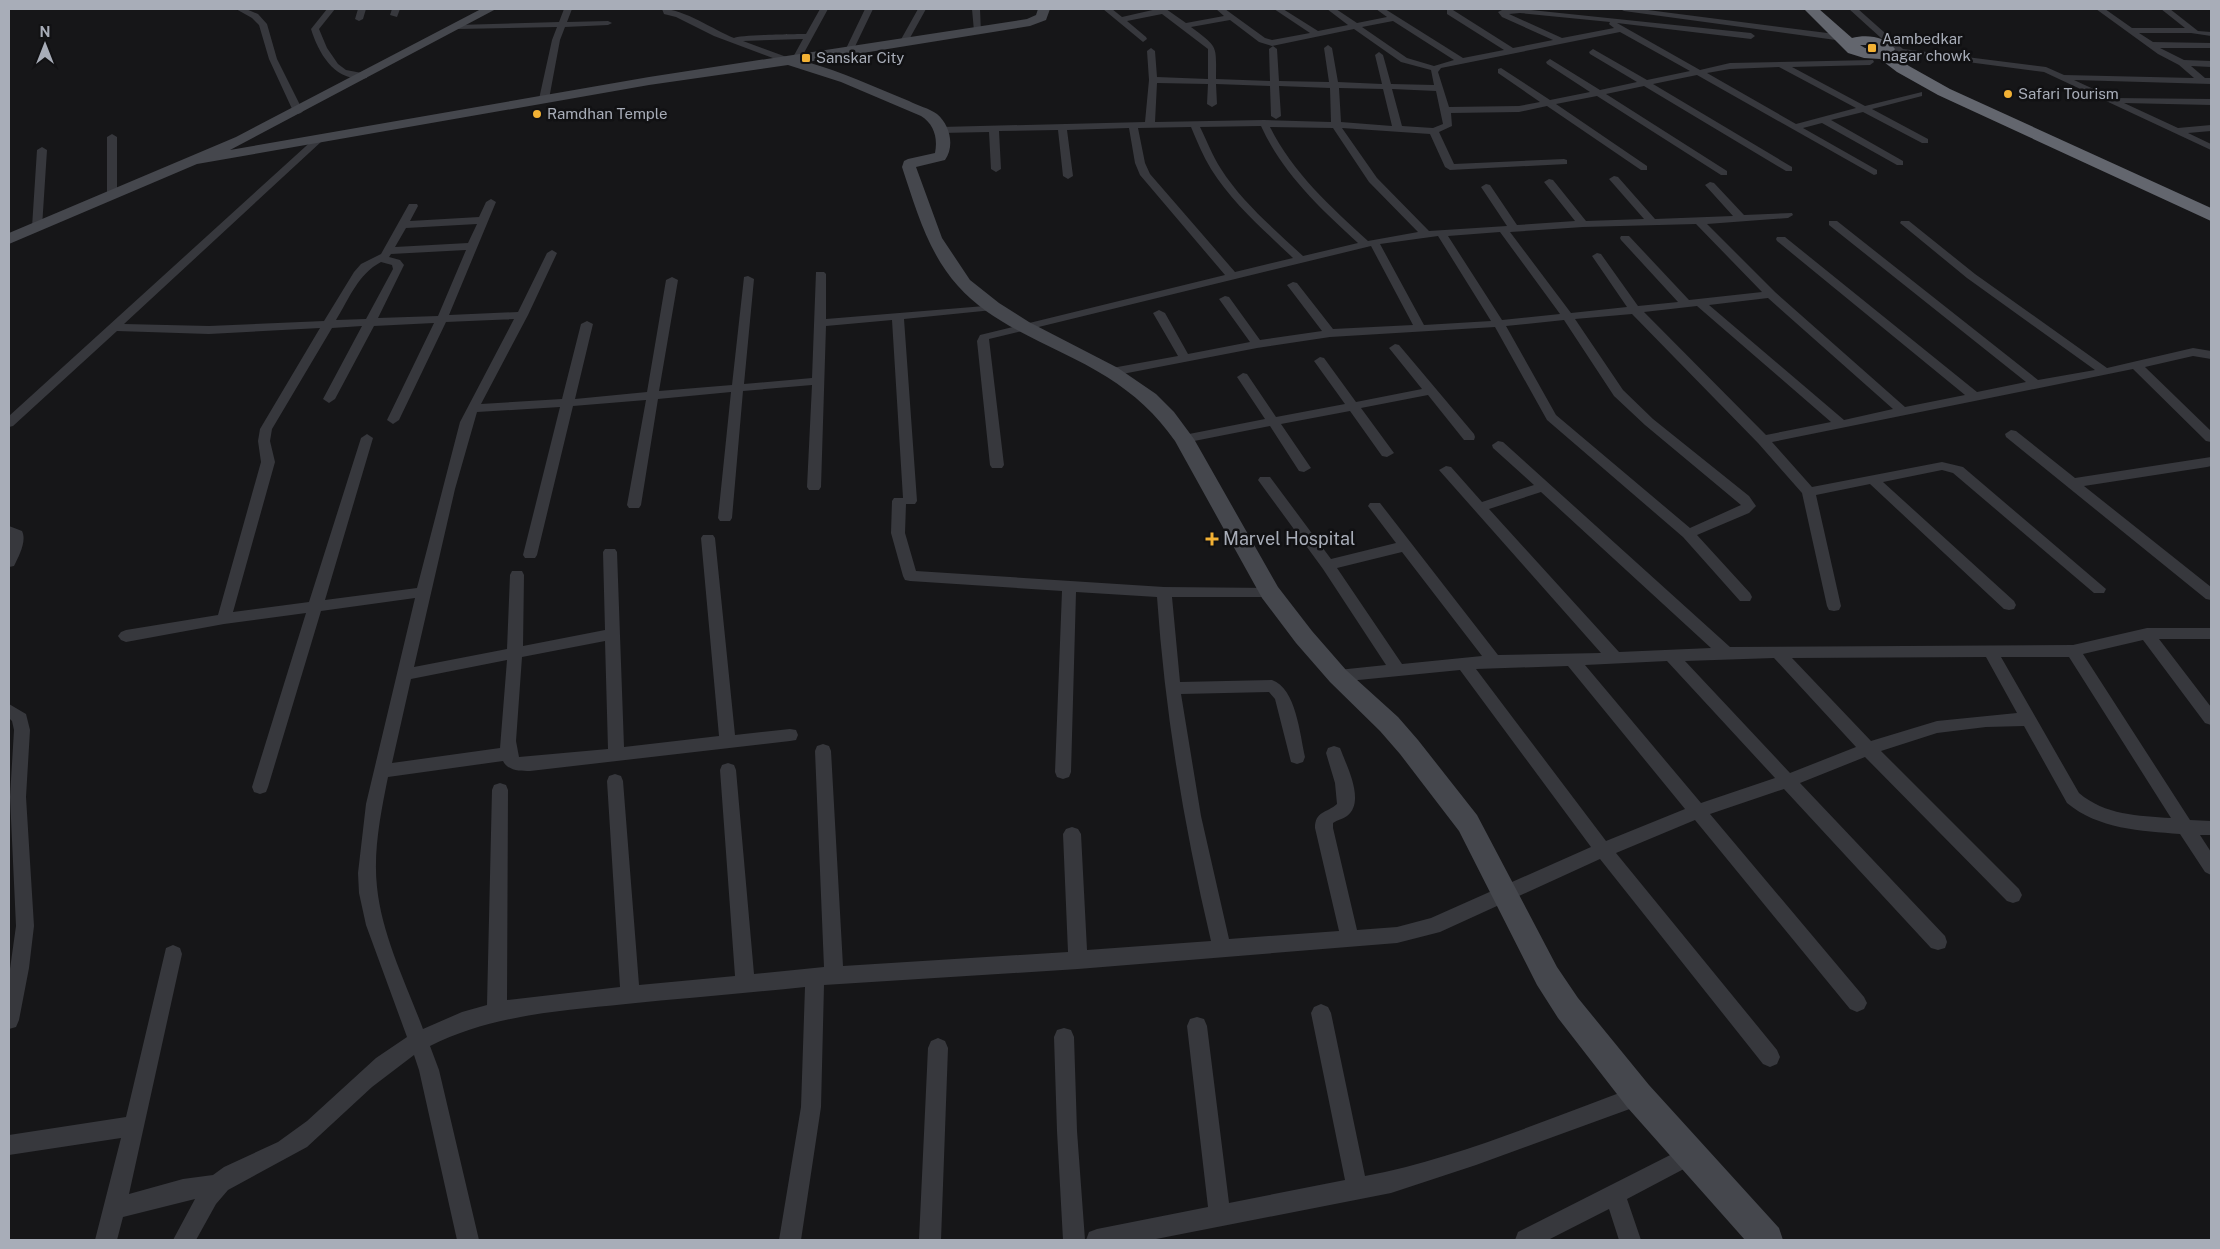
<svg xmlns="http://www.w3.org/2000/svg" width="2220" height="1249" viewBox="0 0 2220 1249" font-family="'Public Sans',sans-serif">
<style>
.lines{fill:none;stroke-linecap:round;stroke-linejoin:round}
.street{fill:#37383d;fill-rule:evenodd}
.secondary{fill:#45474d;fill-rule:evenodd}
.highway{fill:#63666e;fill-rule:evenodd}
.poi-dot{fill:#f2b134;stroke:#111113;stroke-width:2}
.labels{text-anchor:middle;stroke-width:5;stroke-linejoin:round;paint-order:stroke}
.far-poi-label{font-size:15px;fill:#a8adb8;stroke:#111113;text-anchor:start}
.poi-label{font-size:18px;fill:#a8adb8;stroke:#111113;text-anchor:start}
</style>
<rect width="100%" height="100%" fill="#161618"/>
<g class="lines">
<path class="street" d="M236,9H246L258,14L267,24L277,59L303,111L301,113L298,114L293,111L269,59L259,25L252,18Z
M327,9H335L319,29L327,48L338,64L346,70L367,74V78C336,83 319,55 311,29Z
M358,9H366L363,19L359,21L355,19Z
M392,9H400L397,17L390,15Z
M564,9H572L567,22L608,21L612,23L608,25L565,27L560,40L549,99L544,102L539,99L552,40L557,27L457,29L453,27L457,25L559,22Z
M662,9C682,8 714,30 734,38C738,35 796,34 806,34L820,9H828L799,62L789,64L714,36L676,17L664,14ZM803,39L792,59L743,41Z
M865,9H873L850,57L843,59L842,57Z
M918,9H926L906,45H900L899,43Z
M972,9H980L981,33L974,31Z
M1103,9H1112L1122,17L1157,9H1166L1186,23L1224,16L1216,9H1225L1265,38L1272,40L1310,33L1274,9H1283L1318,31L1348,25L1327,9H1336L1357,23L1387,17L1376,9H1385L1463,58L1504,50L1447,14V10H1453L1513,48L1553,40L1502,17L1498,12L1502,10L1522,9L1751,33L1755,36L1751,39L1617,23L1700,70L1730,63L1873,60L1874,62L1870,65L1792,67L1865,106L1922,92V96L1872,109L1928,139V143H1922L1863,112L1831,120L1903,161V165H1897L1822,123L1803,128L1877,170V174L1874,175L1697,75L1653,84L1792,167V171H1786L1644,86L1606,94L1727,171V175H1721L1597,96L1556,104L1647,166V170H1641L1547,106L1519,112L1451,113L1452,126L1439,132L1454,164L1564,159L1567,160V164L1450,170L1445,167L1430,134L1342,128L1377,178L1429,231L1507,226L1481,187L1486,184L1490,185L1517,225L1575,221L1544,182L1549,179L1553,180L1586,221L1644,219L1609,179L1614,176L1618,177L1655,219L1733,216L1705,185L1710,182L1714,183L1744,215L1792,213L1793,215L1788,218L1707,224L1775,292L1905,407L1965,395L1777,241L1776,239L1777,237H1785L1977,392L2026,382L1829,225V221H1837L2038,380L2095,370L1967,278L1900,223L1901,221H1909L1975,274L2107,368L2193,348L2211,351V359L2193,356L2145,367L2211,431V442L2206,441L2133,369L1772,442L1812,487L1942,462L1963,467L2106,589L2104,593H2094L1953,473L1942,470L1883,482L2014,601L2016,605L2014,609L2009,610L2004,609L1870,484L1816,495L1841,606L1839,610L1834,611L1829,610L1827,606L1802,493L1758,443L1632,314L1575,319L1623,390L1653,419L1749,496L1756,506L1749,513L1697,535L1750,593L1752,597L1750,601H1740L1683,537L1547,420L1495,327L1330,337L1257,348L1112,376L1106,372L1112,368L1178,356L1153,313L1159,310L1165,313L1188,354L1250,342L1219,299L1225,296L1229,297L1260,340L1322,331L1287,285L1293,282L1297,283L1333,329L1413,325L1371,246L989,339L1004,465L1002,468H992L990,465L977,341L980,335L1225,275L1140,175L1135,163L1129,128L1067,130L1073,176L1068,179L1063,176L1058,130L999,131L1001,169L996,172L991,169L989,132L941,133L936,130L941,127L1145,122L1149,80L1147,51L1151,48L1155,51L1157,77L1208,79V49L1162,14L1127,21L1146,37L1147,39L1143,42ZM1520,13L1610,22L1609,24L1614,28L1562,38L1509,14ZM1230,20L1259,42L1272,46L1354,29L1401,62L1431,70L1434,85L1391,84L1383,55L1379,52L1375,55L1382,84L1338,82L1332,48L1328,45L1324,48L1329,82L1279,81L1277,49L1273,46L1269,49L1270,81L1216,79C1216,45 1219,48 1191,27ZM1393,21L1454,60L1434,66L1407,58L1362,27ZM1620,32L1690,71L1647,80L1593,49L1589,52L1590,54L1637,82L1600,90L1550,59L1546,62L1547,64L1590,92L1550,100L1501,68L1498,69V73L1540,102L1519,106L1449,107L1438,72L1441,68ZM1779,67L1856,108L1796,124L1707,73L1730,69ZM1157,83L1208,84L1207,104L1212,107L1217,104L1216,84L1270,86L1271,116L1276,119L1281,116L1279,86L1330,88L1331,122L1264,120L1155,122ZM1339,88L1383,89L1392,126L1341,122ZM1392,89L1436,91L1443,124L1433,128L1402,126ZM1261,126C1283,174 1320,208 1358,243L1303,256C1274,229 1242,202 1221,169C1212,155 1207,141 1200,127ZM1191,127C1197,141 1203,156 1211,169C1233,204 1264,230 1293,258L1235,272L1150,174L1145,163L1138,128ZM1270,127L1333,128L1369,182L1418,232L1368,241C1330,206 1293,173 1270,127ZM1696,224L1762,292L1689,300L1629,236H1621L1620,238L1621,240L1678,302L1638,306L1601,254L1597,253L1592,256L1627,307L1571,313L1510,232L1583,227ZM1500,232L1560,314L1502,320L1448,236ZM1438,236L1491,321L1424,325L1380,244ZM1768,298L1893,409L1844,420L1709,305ZM1697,306L1831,422L1766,435L1644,312ZM1564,320L1614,396L1645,425L1741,505L1690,528L1556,415L1506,326Z
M1620,9H1640L1843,35L1847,38L1843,41L1624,11Z
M1849,9H1858L1903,49L2046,67L2064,75L2194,78L2179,65L2158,54L2096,9H2105L2132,28H2185L2161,9H2170L2198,31L2211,32V36L2191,33H2139L2153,42L2211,43V48H2160L2184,60L2211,61V67L2191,66L2205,78H2211V84L2074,80L2113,98L2211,99V105L2124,103L2178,128L2211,125V131L2188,133L2211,144V150L2044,72L1884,51V47H1891Z
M112,134L117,137V195L112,198L107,195V137Z
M319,136L322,137V141L124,324L209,326L324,321L354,272L361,264L381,254L409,204H417L418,206L410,221L479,217L486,202L491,199L496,202L449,315L518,312L547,253L552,250L557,253L528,315L481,404L562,399L581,324L587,321L593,324L575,399L647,392L666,280L672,277L678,280L659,391L732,385L744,277L748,276L754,279L744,384L812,378L816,272H824L826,274V319L997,305L999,307L993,310L904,319L917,501L915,504H906L905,533L916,571L1164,587L1275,588L1277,592L1275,596L1270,597H1172L1180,682L1272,680C1296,688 1300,735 1305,757L1303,762L1297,764L1291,762L1275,699L1269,692L1181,694L1201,816L1229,939L1339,931L1315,828C1315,811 1327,813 1337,804L1335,783L1326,753L1328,748L1334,746L1340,748L1342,753C1348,769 1365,802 1347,816C1343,819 1337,820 1333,823V828L1357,930L1397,927L1431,918L1591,847L1460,670L1338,682L1332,680L1330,676L1332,672L1338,670L1386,665L1323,569L1258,480L1260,477H1270L1331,559L1396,543L1368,506L1370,503H1380L1498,655L1601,653L1439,470L1446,466L1451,467L1482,502L1534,485L1493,448L1492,445L1498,441L1503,442L1730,647L2073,645L2147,628H2211V639H2159L2211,707V725L2205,723L2143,640L2083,654L2190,820L2211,821V835H2200L2211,852V875L2205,872L2180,834C2141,831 2098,829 2067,803L2024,726L1986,727L1937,733L1881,751L2019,889L2022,895L2019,901L2013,903L2007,901L1865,757L1800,783L1945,936L1947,942L1945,948L1938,950L1931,948L1784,789L1710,814L1864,997L1867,1003L1864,1009L1857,1012L1850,1009L1695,820L1616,853L1777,1050L1780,1057L1777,1064L1770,1067L1763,1064L1600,859L1440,932L1397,943L1078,969L824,985L821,1107L801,1240H779L801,1107L805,987C746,993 686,998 626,1004C558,1011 492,1015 430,1046L439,1070L479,1240H457L419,1070L414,1055L372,1087L307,1147L228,1190L216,1204L196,1240H173L195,1199L123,1217L117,1240H95L121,1138L9,1155V1135L126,1117L166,948L173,945L180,948L182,954L129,1194L183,1179L213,1175L224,1167L278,1142L307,1121L376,1058L407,1037L366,925L359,893L358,873L366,804L415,598L321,611L268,787L266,792L260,794L254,792L252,787L306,613L224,624L126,642L121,640L118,636L121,632L126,630L218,615L261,462L258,441L260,429L320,328L209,334L117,331L13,426L9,427V416L316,137ZM477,224L468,243L395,247L406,228ZM466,250L438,316L378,318L404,265L400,260L389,257L391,254ZM381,262L392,265L393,269L366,319L336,320C349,299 358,274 381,262ZM514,319L460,422L417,588L325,600L373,438L367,434L361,438L309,602L233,612L275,462L270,441L272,429L332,328L362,326L323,399L329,403L335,399L374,326L434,323L387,420L393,424L399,420L446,322ZM892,320L903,498H894L892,501L891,533L903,576L905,580L910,581L1062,591L1055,772L1057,777L1063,779L1069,777L1071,772L1076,592L1157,597C1165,713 1184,827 1211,941L1087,950L1081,834L1078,829L1072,827L1066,829L1063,834L1068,952L843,966L831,751L829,746L823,744L817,746L815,751L824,967L754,974L736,770L734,765L728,763L722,765L720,770L735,976L639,985L623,781L621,776L615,774L609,776L607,781L620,987L507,1000L508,790L506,785L500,783L494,785L492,790L487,1005L462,1012L423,1029C406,983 382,936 377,887C373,851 381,812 388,777L503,761C508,771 520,771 530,771L790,741L796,740L798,735L796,730L790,729L735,735L715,538L713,535H703L701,538L719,736L624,747L617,552L615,549H605L603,552L605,630L523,646L524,575L522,571H512L510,575L507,649L414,667L455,489L477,412L560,407L523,555L525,558H535L537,555L573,406L646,400L627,505L629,508H639L641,505L658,399L731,392L718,518L720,521H730L732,518L743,391L812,385L807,487L809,490H819L821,487L826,326ZM1541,492L1711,648L1619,652L1489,509ZM1402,552L1482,656L1402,664L1337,568ZM605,641L608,749L519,757L516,741L522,657ZM1986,657L2017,713L1937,721L1871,741L1792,658ZM2001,657H2069L2171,818C2138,816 2105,815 2079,793ZM1774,658L1856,747L1790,773L1685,661ZM507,660L500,748L392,763L411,679ZM1667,661L1775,778L1701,803L1585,665ZM1568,666L1685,809L1606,841L1476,669Z
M42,147L47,150L42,227L37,230L32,227L37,150Z
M1395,344L1399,345L1474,434L1475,437L1474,440H1464L1428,395L1361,408L1394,453L1387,457L1382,456L1350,411L1281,424L1311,468L1304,472L1299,471L1270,426L1184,443L1178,439L1184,435L1265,419L1237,377L1243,373L1247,374L1276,417L1345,404L1314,361L1320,357L1324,358L1356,402L1422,389L1389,348Z
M2011,430L2016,431L2075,478L2211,457V466L2207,467L2084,486L2211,587V600L2206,599L2006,437L2005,434Z
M9,526L22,531C27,541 19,556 14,566L9,567Z
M9,704L26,714L30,730L26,797L34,926L29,968L19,1020L16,1027L9,1029V976L16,926L10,797L14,730L12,721L9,718Z
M1321,1004L1328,1007L1331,1013L1365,1176C1456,1159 1550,1118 1638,1086L1645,1089L1648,1096L1645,1103L1638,1106L1476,1165L1391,1193L1151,1240H1086L1089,1232L1097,1229L1208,1207L1187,1026L1190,1019L1197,1017L1204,1019L1207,1026L1229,1203L1345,1180L1311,1013L1314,1007Z
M1064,1028L1071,1030L1074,1037L1077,1131L1085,1240H1063L1057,1131L1054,1037L1057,1030Z
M938,1038L945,1041L948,1048L941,1240H919L928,1048L931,1041Z
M1690,1145L1697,1148L1700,1155L1697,1162L1627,1199L1641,1240H1619L1609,1209L1548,1240H1515L1518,1232Z"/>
<path class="secondary" d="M481,9H496L230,150L649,77L1027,19L1036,15L1038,9H1050L1046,20L1030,26L807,62C842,72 875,87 909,101C918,106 929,108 937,114C950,125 955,146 945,160L916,167L942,238L970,280L999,303L1029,322L1118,368L1156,394L1174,412L1194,439L1278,587L1312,631L1346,670L1398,717L1418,740L1477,815L1557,967L1578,998L1649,1085L1779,1228L1783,1240H1745L1627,1107L1558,1018L1537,985L1459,831L1400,754L1380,731L1330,682L1296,643L1262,598L1175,441C1156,414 1134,394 1107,377C1060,347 996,329 958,286C928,253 916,209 902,167L904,161L908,159L935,153C938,138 934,124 921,116L841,82L788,65L649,85L197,164L9,244V233L236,137Z"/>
<path class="highway" d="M1804,9H1819L1852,38C1866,34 1886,36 1895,49L1892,53L1909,66L1950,89L2211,208V221L1938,95L1897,72L1880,59L1864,58L1848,53ZM1860,45H1869L1877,49L1865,48Z"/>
</g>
<g class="poi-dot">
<rect x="1867" y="43" width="10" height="10" rx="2.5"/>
<rect x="801" y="53" width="10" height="10" rx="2.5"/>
<circle cx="2008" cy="94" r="5"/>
<circle cx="537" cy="114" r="5"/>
<path d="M1209.5 531.5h5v5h5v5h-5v5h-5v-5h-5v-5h5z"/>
</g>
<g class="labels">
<g class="far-poi-label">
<text x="1882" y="44">Aambedkar<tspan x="1882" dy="17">nagar chowk</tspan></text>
<text x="816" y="63">Sanskar City</text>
<text x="2018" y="99">Safari Tourism</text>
<text x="547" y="119">Ramdhan Temple</text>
</g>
<g class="poi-label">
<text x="1223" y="545">Marvel Hospital</text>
</g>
</g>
<rect width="2220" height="1249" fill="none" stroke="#a8adb8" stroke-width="20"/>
<g transform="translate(45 45)" stroke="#111113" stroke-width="4" paint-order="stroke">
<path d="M0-4L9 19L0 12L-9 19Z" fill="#a8adb8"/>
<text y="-8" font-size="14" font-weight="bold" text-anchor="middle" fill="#a8adb8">N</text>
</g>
</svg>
